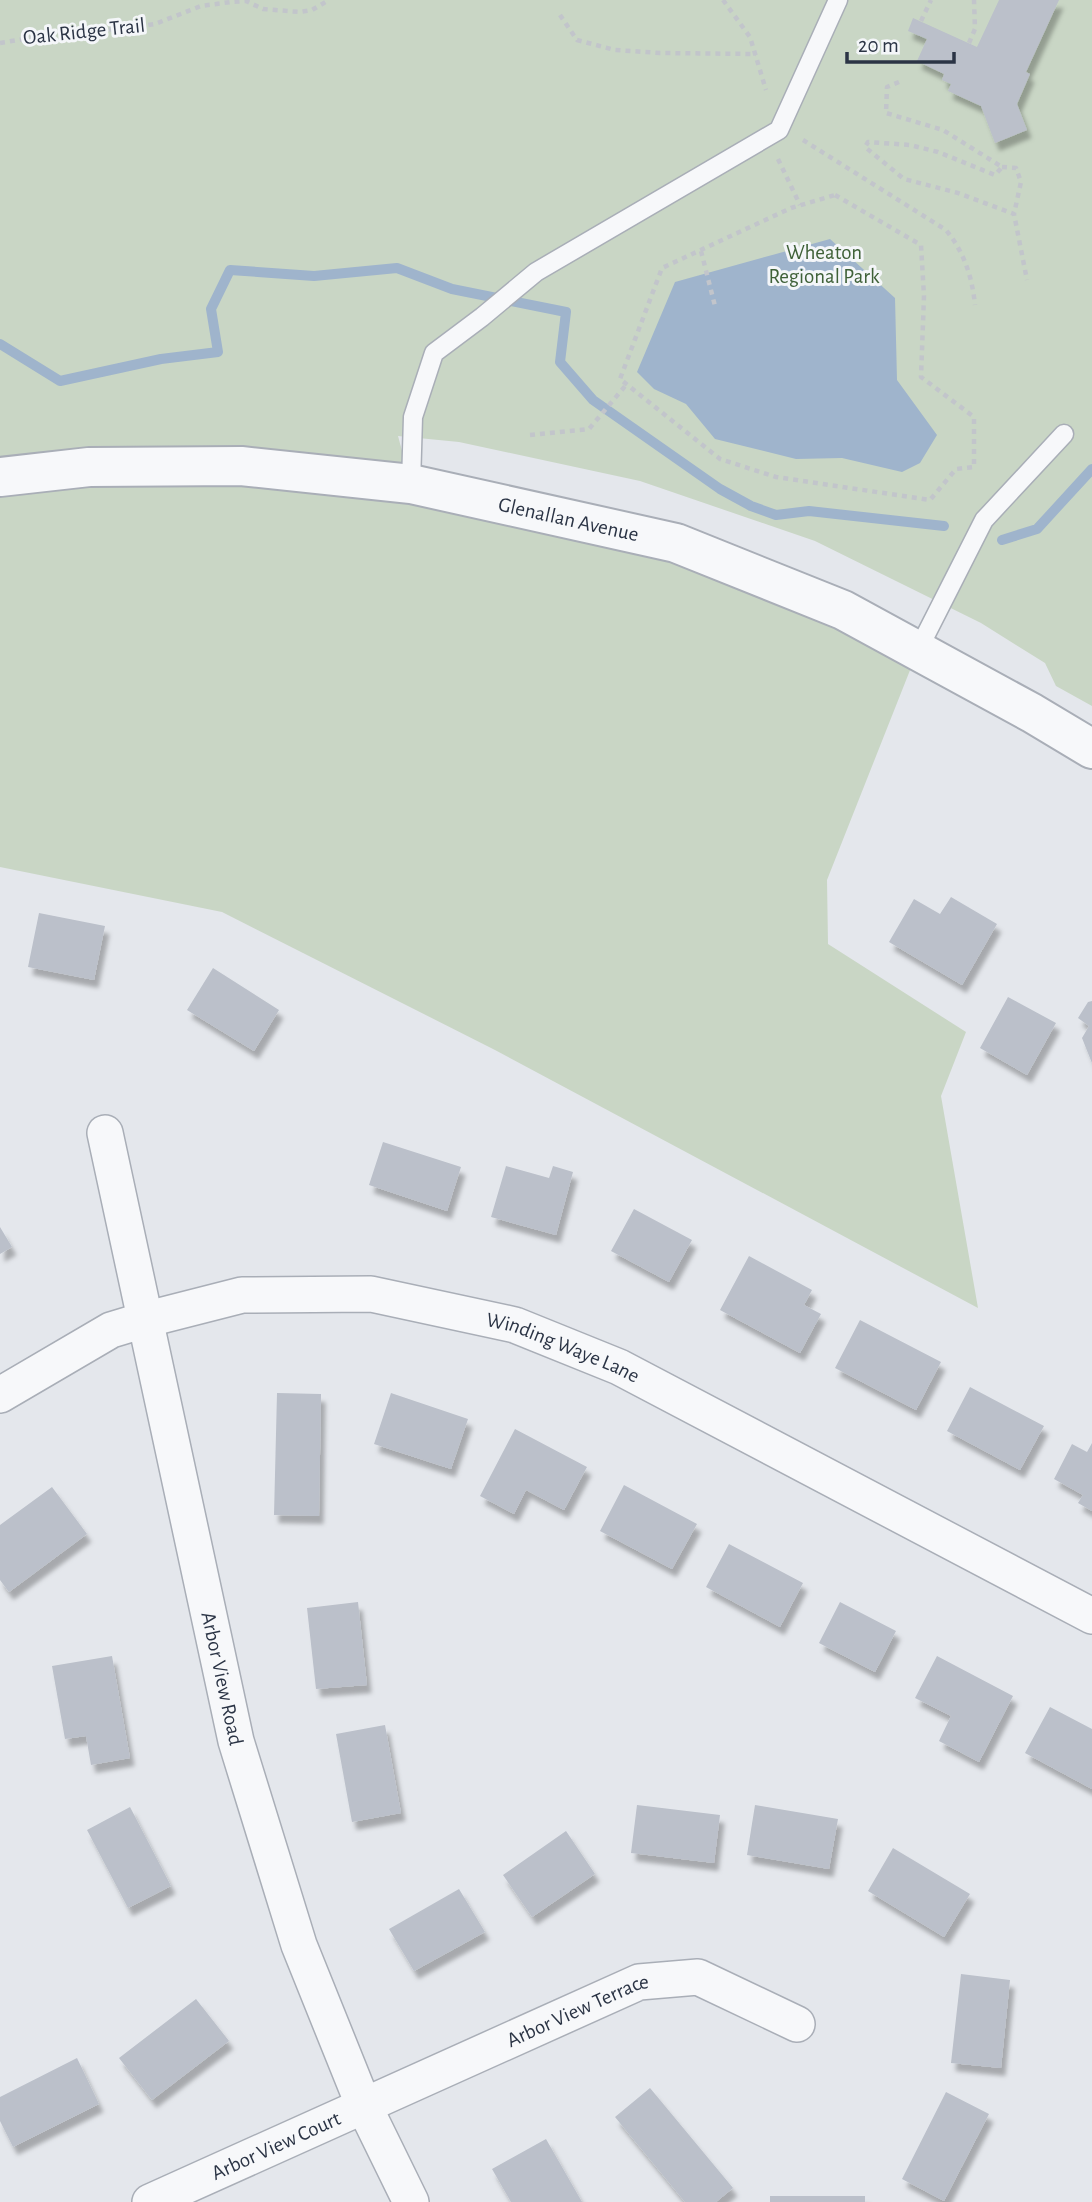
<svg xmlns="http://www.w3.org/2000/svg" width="1092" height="2202" viewBox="0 0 1092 2202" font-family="'Alegreya Sans',sans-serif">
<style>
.green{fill:#c9d6c5}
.water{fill:#9fb4cc}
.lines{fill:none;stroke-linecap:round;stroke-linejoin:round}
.stream{stroke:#9fb4cc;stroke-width:10}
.building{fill:#bbc0ca;filter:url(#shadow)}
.service-casing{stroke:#a9aeb7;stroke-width:21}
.minor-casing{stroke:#a9aeb7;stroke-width:38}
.tertiary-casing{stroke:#a9aeb7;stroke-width:42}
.path{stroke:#c2c5cb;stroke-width:4.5;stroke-dasharray:5 5;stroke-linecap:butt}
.service{stroke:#f7f8fa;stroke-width:18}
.minor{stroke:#f7f8fa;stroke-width:35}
.tertiary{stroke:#f7f8fa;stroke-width:38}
.labels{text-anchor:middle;stroke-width:6;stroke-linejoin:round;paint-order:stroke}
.street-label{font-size:21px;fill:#2b3445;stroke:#f4f6f9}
.park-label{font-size:21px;fill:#3f6138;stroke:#f4f6f9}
</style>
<defs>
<filter id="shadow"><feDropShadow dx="4.5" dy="8" stdDeviation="2" flood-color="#0004"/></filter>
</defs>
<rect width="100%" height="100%" fill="#e4e7ec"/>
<path class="green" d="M0,0H1092V706L1056,686L1045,663L981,623L815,541L640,481L459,442L398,436L411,484L676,543L918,650L827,880L828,944L966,1032L941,1096L978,1308L495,1050L222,912L0,867Z"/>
<path class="water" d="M830,239L895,298L897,380L937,435L920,463L902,472L842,458L796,459L715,439L686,404L654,389L637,372L675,282Z"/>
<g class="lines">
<path class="stream" d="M0,344L60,381L161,359L218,352L211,309L230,270L314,276L397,268L452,289L566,312L560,362L593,400L720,489L751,506L776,515L809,511L944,526
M1002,540L1037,529L1092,469"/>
</g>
<path class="building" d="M999,0H1059L1026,72L1030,74L1017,104L1027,130L995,143L981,106L948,91L951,84L942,80L944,74L917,61L927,39L908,31L913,18L977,47Z
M951,897L997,924L962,985L889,942L914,899L940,914Z
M39,913L105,926L94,980L28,967Z
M213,968L279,1010L254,1051L187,1010Z
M1008,997L1056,1023L1027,1075L980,1048Z
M1092,1001V1063L1082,1038L1089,1026L1078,1018L1088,1002Z
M383,1142L461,1167L447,1211L369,1185Z
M506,1166L549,1178L553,1166L573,1172L556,1235L491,1217Z
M634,1209L692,1240L669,1282L611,1251Z
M0,1227L12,1247L0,1254Z
M749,1256L812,1290L804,1305L821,1314L800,1353L720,1310Z
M860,1320L941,1362L916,1410L835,1368Z
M970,1387L1044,1426L1020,1470L947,1431Z
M277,1393L321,1394L319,1516L274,1515Z
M391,1393L468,1419L451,1469L374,1444Z
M515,1429L587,1467L564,1510L526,1490L514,1514L480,1496Z
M1092,1443V1511L1078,1503L1083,1495L1054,1479L1072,1444L1087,1452Z
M624,1485L697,1524L672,1569L600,1531Z
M52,1487L87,1534L9,1592L0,1580V1525Z
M729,1544L803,1583L780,1627L706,1587Z
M358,1602L367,1685L316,1689L307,1608Z
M840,1602L896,1631L875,1672L819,1643Z
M112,1656L130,1758L91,1765L86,1736L65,1739L52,1666Z
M937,1656L1013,1696L979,1762L939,1741L951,1716L915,1698Z
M1050,1707L1092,1729V1789L1025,1753Z
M385,1725L401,1813L352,1822L336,1734Z
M637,1805L720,1815L714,1863L631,1853Z
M755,1805L838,1819L829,1869L747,1855Z
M130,1807L171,1886L128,1908L87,1830Z
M566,1831L595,1874L532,1917L503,1875Z
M893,1848L970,1894L944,1937L868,1891Z
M459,1889L485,1932L414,1971L389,1929Z
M961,1974L1010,1980L1001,2068L951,2063Z
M196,1999L229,2041L152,2100L119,2058Z
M77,2058L99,2104L13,2147L0,2121V2097Z
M650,2088L733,2188L716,2202H685L615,2117Z
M946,2092L989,2114L944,2201L902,2179Z
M546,2139L582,2202H511L492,2169Z
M770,2196H865V2202H770Z"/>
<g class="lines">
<g class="service-casing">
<path id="service" d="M411,484L413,417L434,353L482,317L536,272L779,130L838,0
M918,650L984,520L1064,434"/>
</g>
<g class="minor-casing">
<g id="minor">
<path id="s1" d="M105,1133L236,1741L299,1945L363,2104L411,2202"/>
<path id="s2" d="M0,1395L111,1330L144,1320L242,1295L371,1294L515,1325L619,1367L1092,1616"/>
<path id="s3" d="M150,2202L639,1982L698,1977L797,2024"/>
</g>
</g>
<g class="tertiary-casing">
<g id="tertiary">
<path id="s4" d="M0,477L89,467L241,466L411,484L676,543L843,610L1032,713L1092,749"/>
</g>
</g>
<path class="path" d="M723,0L750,37L766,90
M560,15L577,40L615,50L660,53L756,54
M921,21L931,0
M0,43L89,28L118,30L155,24L201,6L231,2L246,1L263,9L300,12L312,10L329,0
M969,43L975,29L974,0
M899,82L887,87L886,113L943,130L1002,167L995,175L938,152L910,145L868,142L865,147L904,179L958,193L1014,214L1027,280
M803,140L946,230C964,252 972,276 975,305
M778,159L800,205
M1002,167L1016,168L1021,182L1014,214
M835,195L921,245L924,296L921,377L974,417V467L956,469L930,500L776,477L720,459L620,379L662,268L791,208Z
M701,251L715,306
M530,435L589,429L626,385"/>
<use href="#service" class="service"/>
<use href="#minor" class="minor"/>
<use href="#tertiary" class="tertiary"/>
</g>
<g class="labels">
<g class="street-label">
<text transform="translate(84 31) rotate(-6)" y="7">Oak Ridge Trail</text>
<text dy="7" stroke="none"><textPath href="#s4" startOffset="574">Glenallan Avenue</textPath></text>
<text dy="7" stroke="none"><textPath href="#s2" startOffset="593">Winding Waye Lane</textPath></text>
<text dy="7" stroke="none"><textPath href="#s1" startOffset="558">Arbor View Road</textPath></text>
<text dy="7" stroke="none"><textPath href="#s3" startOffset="469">Arbor View Terrace</textPath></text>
<text dy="7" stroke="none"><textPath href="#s3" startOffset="138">Arbor View Court</textPath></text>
</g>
<g class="park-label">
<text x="824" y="259">Wheaton<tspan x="824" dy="24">Regional Park</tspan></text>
</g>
</g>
<path d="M847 52v10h107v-10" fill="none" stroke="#2b3445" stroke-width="3.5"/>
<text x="858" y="52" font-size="21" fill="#2b3445" stroke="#f4f6f9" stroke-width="5" paint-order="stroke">20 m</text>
</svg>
